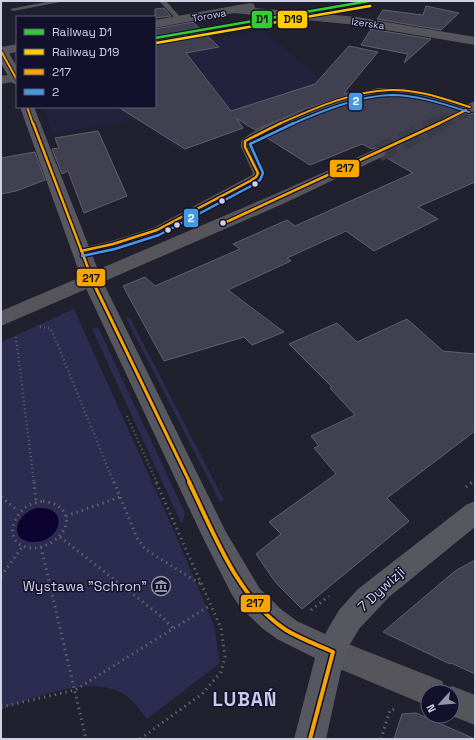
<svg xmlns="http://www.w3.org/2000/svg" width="476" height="740" viewBox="0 0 476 740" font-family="'Space Grotesk',sans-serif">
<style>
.built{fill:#22213e}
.green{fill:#2c2b50}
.water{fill:#0d0330}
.building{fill:#404051;stroke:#60606d}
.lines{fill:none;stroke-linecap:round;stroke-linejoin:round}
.street-tunnel-far1{stroke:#3a3b49;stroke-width:14;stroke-dasharray:14 7;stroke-linecap:butt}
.street-tunnel{stroke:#3a3b49;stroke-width:18;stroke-dasharray:18 8;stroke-linecap:butt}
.path-far1{stroke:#606067;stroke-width:2.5;stroke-dasharray:1 3;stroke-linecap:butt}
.path{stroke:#606067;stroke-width:3;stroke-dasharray:1.5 4;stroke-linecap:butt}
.lane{fill:#55555b;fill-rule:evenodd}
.street{fill:#55555b;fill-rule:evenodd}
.secondary{fill:#575760;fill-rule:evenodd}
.bus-1-far3-casing{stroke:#12102a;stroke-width:4}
.bus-1-far2-casing{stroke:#12102a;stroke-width:5}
.bus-1-far1-casing{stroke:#12102a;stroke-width:6}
.bus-1-casing{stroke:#12102a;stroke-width:7}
.bus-2-far1-casing{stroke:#12102a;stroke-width:4}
.bus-2-casing{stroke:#12102a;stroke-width:5}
.bus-1-far3{stroke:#f7a600;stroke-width:2}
.bus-1-far2{stroke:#f7a600;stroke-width:2.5}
.bus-1-far1{stroke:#f7a600;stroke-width:3}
.bus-1{stroke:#f7a600;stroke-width:4}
.bus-2-far1{stroke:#4699e1;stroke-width:2}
.bus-2{stroke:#4699e1;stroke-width:2.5}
.rail-1-casing{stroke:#12102a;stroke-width:4.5}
.rail-2-casing{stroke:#12102a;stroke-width:4.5}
.rail-1{stroke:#3c3;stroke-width:2.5}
.rail-2{stroke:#fc0;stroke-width:2.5}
.bus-dot{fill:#d0d1e3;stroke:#12102a;stroke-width:1.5}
.labels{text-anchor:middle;stroke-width:3;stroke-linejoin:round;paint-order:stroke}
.far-street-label{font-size:10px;fill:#d0d1e3;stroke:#12102a}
.near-poi-label{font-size:14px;fill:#d0d1e3;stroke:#12102a;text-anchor:end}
.near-street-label{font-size:14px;fill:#d0d1e3;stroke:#12102a}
.near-district-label{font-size:19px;font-weight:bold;letter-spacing:1px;fill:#c8caee;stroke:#12102a}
.line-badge{stroke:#12102a;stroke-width:1.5}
.badge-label{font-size:11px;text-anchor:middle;font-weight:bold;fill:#fff}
.pale-badge-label{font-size:11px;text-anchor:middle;font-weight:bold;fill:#111}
</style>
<rect width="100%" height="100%" fill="#20202e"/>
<path class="built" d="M264,30L337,94L181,151L159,136L148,118L53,134L42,107H155V49Z"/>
<path class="green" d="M74,309L174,531L214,625L220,663L147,719C141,711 134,701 125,695C91,673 36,698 1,709V342Z
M126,318H130L224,500L220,502Z
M98,327L185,513L182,525L92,329Z"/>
<path class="water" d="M37,508C71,506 61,542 34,542C8,542 14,514 37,508Z"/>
<path class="building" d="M426,6L459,13L441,30L377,19L383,10L423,15Z
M164,8L171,16L155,18V9Z
M193,22L219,47L186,53L231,111L315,84L349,46L378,52L344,93H354L305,109L255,130L236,118L243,128L185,149L118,107H155V29Z
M371,29L431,39L404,63L408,54L361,45Z
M382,94L413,96L430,100L459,108L458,111L460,114L466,115L475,113V182L418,207L438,219L374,251L346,231L287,258L291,261L228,290L284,332L252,345L244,337L164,361L123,286L145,277L155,286L240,249L233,244L287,220L295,226L413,173L385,157L387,152L384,149L378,147L372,149L362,144L310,165L264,136L340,105Z
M98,131L127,196L84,213L68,171L62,174L52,149L59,148L55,138Z
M35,152L45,180L16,191L1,194V158Z
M407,319L443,351L475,354V431L387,498L409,521L302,609L276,583L256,554L281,534L269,522L336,474L314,448L319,446L311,436L355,415L330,388L332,387L289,344L337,323L357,342Z
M475,560V674L451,663L450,664L383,632L455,571Z
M416,713L475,739H394L402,714Z"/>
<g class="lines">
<path class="street-tunnel-far1" d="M438,124L466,110"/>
<path class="street-tunnel" d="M378,153L440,123"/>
<path class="path-far1" d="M40,327L49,328L52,331L114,483
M16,337L34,483
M127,416L157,483
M471,483L475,480"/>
<path class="path" d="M34,482L36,502
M114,482L137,538L145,549L202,585
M466,487L472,482
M1,497L18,511
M43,501C48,502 54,503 58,506C84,524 44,560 19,544C6,534 15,515 26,507C31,504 37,502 43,501Z
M66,516L120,497
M60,537L162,617L173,628
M41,547L86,739
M1,576L23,546
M311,610L329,596
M1,707L75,690L211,605
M140,739L202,694L221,672L225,657L221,628L156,482
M381,739L390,710L395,709"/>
<path class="lane" d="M51,1H66L13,11L10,9Z
M159,1H166L182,19V21H178Z
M378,88H402L425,92L474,107L470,109C443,103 418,92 390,92C361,92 274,126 249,142V147L263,173L259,179L253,183L161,232L117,246L81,254L76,251L77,249L111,241L153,228L252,175L253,173L241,147V141C255,124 353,94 378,88Z"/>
<path class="street" d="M250,3L254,4L255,8L357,17L475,37V45L357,25L234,13L155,28V20Z
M17,44V52L1,55V47Z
M17,73V81L1,84V76Z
M475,101V111L466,114L461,113L459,110L461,107Z
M378,148L384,150L386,153L384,156L285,203L1,326V311L273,195Z
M333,638L442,681L445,689L452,686L475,695V725L452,716V692H428V706L323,662L318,652L323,642Z"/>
<path class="secondary" d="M1,47L6,48L17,67V84L12,83L1,63Z
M20,107H34L102,280L226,532L260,589L282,610L297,621L325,634L339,610L358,589L466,505L475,501V527L389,597L359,629L349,646L341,671L326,739H294L315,658L277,639L262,628L240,607L232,595L204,540L82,280Z"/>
<g class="bus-1-far3-casing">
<path id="bus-1-far3" d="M1,51L17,80
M27,107L33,124
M279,124C313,109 352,91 390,90C417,89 444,99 470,107
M438,124L466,110"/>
</g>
<g class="bus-1-far2-casing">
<path id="bus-1-far2" d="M33,123L93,281
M222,224L440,123
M81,251L113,244L157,230L250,181L256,177L258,173L245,147V141L281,123"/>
</g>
<g class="bus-1-far1-casing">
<path id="bus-1-far1" d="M92,280L190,483"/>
</g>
<g class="bus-1-casing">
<path id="bus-1" d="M189,482C214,533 237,598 286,630C301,639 318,645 333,652L310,739"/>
</g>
<g class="bus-2-far1-casing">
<path id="bus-2-far1" d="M292,124C322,111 358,96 391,95C418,95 444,104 469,112"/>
</g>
<g class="bus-2-casing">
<path id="bus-2" d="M82,256L115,249L159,235L253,185L260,180L263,173L250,144L294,123"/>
</g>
<use href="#bus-1-far3" class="bus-1-far3"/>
<use href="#bus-1-far2" class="bus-1-far2"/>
<use href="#bus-1-far1" class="bus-1-far1"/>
<use href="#bus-1" class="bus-1"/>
<use href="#bus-2-far1" class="bus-2-far1"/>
<use href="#bus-2" class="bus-2"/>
<g class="rail-1-casing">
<path id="rail-1" d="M155,38L369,1"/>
</g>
<g class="rail-2-casing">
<path id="rail-2" d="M156,43L370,6"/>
</g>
<use href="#rail-1" class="rail-1"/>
<use href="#rail-2" class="rail-2"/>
</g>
<defs>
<g id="museum-ring" transform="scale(1)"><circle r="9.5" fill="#12102a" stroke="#9293a4" stroke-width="1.5"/><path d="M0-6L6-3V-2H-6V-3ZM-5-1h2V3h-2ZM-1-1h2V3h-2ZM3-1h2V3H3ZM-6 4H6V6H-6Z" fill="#9293a4"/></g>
</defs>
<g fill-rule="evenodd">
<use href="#museum-ring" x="161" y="586"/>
</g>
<g class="bus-dot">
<circle cx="255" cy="184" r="3.5"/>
<circle cx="222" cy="201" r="3.5"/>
<circle cx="223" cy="223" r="3.5"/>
<circle cx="177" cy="225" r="3.5"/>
<circle cx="168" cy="230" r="3.5"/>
</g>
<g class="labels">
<g class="far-street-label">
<text transform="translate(209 15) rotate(-10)" y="4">Torowa</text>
<text transform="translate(368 23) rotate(8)" y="4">Izerska</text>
</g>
<g class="near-poi-label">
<text x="147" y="591">Wystawa "Schron"</text>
</g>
<g class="near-street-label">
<text transform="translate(381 589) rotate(-43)" y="5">7 Dywizji</text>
</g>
<g class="near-district-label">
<text x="245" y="706">LUBAŃ</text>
</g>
</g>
<g class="line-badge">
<rect x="277" y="10" width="31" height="19" rx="4" fill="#fc0"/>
<rect x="251" y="10" width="22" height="19" rx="4" fill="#3c3"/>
<rect x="348" y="92" width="15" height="19" rx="4" fill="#4699e1"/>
<rect x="329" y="159" width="31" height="19" rx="4" fill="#f7a600"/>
<rect x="183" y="208" width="16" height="20" rx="4" fill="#4699e1"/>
<rect x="76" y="268" width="30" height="19" rx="4" fill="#f7a600"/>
<rect x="240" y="594" width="31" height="19" rx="4" fill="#f7a600"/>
</g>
<g class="badge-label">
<text x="356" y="105">2</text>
<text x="191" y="222">2</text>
</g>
<g class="pale-badge-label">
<text x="293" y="23">D19</text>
<text x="262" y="23">D1</text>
<text x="345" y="172">217</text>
<text x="91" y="282">217</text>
<text x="255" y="607">217</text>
</g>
<rect width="476" height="740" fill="none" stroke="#d0d1e3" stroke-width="4"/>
<rect x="16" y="16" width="140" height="92" fill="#12102a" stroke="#5e5d74"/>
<rect x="24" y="29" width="20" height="6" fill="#33cc33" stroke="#5e5d74"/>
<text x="52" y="36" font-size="12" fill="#d0d1e3">Railway D1</text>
<rect x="24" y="49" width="20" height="6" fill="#ffcc00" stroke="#5e5d74"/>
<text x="52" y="56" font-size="12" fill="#d0d1e3">Railway D19</text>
<rect x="24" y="69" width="20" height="6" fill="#f7a600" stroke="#5e5d74"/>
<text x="52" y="76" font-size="12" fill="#d0d1e3">217</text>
<rect x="24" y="89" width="20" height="6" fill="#4699e1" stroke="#5e5d74"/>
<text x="52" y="96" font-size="12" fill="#d0d1e3">2</text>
<g transform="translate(440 704) rotate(243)"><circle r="19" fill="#12102a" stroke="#5e5d74"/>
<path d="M0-3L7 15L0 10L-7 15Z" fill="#9293a4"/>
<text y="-6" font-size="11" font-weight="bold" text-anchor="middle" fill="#d0d1e3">N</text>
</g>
</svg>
